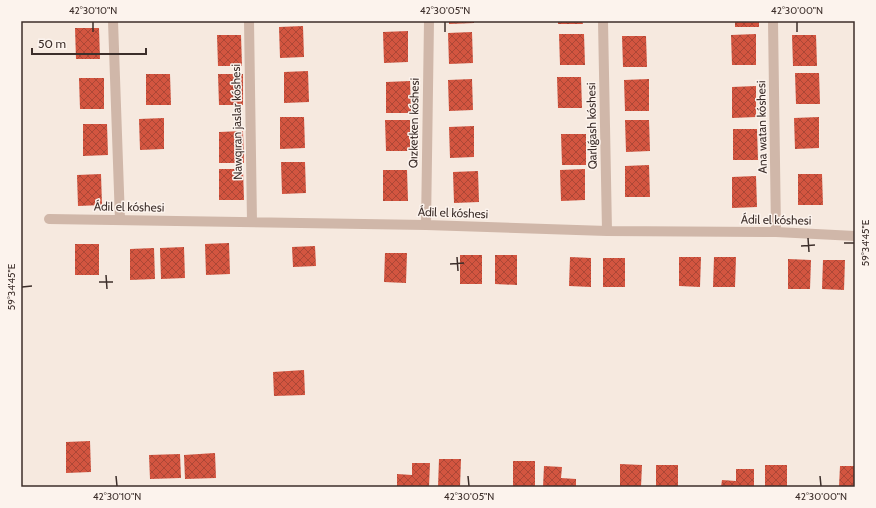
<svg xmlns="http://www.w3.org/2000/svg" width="876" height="508" viewBox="0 0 876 508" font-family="Cabin,sans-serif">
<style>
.building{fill:url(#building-cross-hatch)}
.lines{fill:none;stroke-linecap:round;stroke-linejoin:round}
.minor{stroke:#d0b7a9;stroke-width:10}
.ticks{fill:none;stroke:#3c2e2a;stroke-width:1.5}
.labels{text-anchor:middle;stroke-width:3;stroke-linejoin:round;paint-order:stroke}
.street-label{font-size:12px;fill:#3c2e2a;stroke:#fcf3ed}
.neatline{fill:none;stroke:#3c2e2a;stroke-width:1.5}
.ticks-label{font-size:10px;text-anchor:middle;fill:#3c2e2a}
</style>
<defs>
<pattern id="building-cross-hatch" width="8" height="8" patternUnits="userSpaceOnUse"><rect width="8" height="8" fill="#d35540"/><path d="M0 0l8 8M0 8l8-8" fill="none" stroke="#ac4736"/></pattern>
</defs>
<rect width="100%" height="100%" fill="#f6e9df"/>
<path class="building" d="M449,21H474V23L449,24Z
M558,21H582L583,24H558Z
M735,21H759V27H735Z
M303,26L304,57L280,58L279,27Z
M75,28H99L100,59H76Z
M408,31V62L384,63L383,32Z
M472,32L473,63L449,64L448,33Z
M559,34H584L585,65H560Z
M756,34V65H732L731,35Z
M217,35H241L242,66H218Z
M792,35H816L817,66H793Z
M622,36H646L647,67H623Z
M308,71L309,102L284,103V72Z
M795,73H819L820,104H796Z
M146,74H170L171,105H146Z
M218,74H243V105H219Z
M557,77H581L582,108H558Z
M79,78H104V109H80Z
M472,79L473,110L449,111L448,80Z
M649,79V111H625L624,80Z
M410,81L411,113H386V82Z
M756,86V117L732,118V87Z
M280,117H304L305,148L280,149Z
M819,117V148L795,149L794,118Z
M164,118V149L140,150L139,119Z
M385,120H410V151H386Z
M625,120H649L650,151L626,152Z
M83,124H107L108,155L83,156Z
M474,126V157L450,158L449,127Z
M733,129H757L758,160H733Z
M243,131L244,163H219V132Z
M561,134H586V165H562Z
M281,162H305L306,193L282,194Z
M649,165L650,197H625V166Z
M219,169H243L244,200H219Z
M585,169V200L561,201L560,170Z
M383,170H407L408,201H383Z
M478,171L479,202L454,203L453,172Z
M101,174L102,205L78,206L77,175Z
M798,174H822L823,205H798Z
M756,176L757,207L732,208V177Z
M229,243L230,274L206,275L205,244Z
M75,244H99V275H75Z
M315,246L316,266L293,267L292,247Z
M184,247L185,278L161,279L160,248Z
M154,248L155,279L130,280V249Z
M385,253H407L406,283L384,282Z
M460,255H482V284H460Z
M495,255H517V285L495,284Z
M570,257L591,258V287L569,286Z
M679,257H701L700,287L679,286Z
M714,257H736L735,287H713Z
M603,258H625V287H603Z
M788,259L811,260L810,289H788Z
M823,260H845L844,290L822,289Z
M304,370L305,395L274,396L273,372Z
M90,441L91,472L66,473V442Z
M215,453L216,478L185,479L184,455Z
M180,454L181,478L150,479L149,455Z
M439,459H461L460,487H438Z
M513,461H535V487H513Z
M412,463H430L429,487H397V474L412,475Z
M620,464L642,465L641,487H620Z
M656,465H678V487H656Z
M765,465H787V487H765Z
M544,466L562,467L561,478L576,479V487H543Z
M840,466H855V487H839Z
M736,469H754V487H721L722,480L736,481Z"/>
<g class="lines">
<path class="minor" d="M113,21L120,220
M249,21L252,222
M603,21L607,231
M773,21L776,232
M49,219L426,225L607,231L776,232L855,236
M426,225L429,21"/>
</g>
<path class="ticks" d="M93,22V32M445,22V32M797,22V32M808,238L809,252M844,243H854M801,246L815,245M457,257L458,271M450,264L464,263M106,275L107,289M99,282H113M22,287L32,286M116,476L117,486M468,476L469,486M820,476L821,486"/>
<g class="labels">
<g class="street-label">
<text transform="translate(237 122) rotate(-91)" y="4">Nawqıran jaslar kóshesi</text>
<text transform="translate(414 123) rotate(-89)" y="4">Qızketken kóshesi</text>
<text transform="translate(592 126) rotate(-91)" y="4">Qarlıǵash kóshesi</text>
<text transform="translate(762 127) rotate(-91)" y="4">Ana watan kóshesi</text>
<text transform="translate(129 207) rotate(1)" y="4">Ádil el kóshesi</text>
<text transform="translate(453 213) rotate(2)" y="4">Ádil el kóshesi</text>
<text transform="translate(776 220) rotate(1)" y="4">Ádil el kóshesi</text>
</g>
</g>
<rect width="876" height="508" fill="none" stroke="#fcf3ed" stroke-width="44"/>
<path d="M32 48v6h114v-6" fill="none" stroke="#3c2e2a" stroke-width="2"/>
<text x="38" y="48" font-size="12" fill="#3c2e2a" stroke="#fcf3ed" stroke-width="3" paint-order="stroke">50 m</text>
<rect x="22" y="22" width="832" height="464" class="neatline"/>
<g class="ticks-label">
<text x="93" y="14">42°30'10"N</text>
<text x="445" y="14">42°30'05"N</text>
<text x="797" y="14">42°30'00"N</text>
<text transform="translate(865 243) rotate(-90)" y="4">59°34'45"E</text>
<text transform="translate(11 287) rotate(-90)" y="4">59°34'45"E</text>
<text x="117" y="500">42°30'10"N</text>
<text x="469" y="500">42°30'05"N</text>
<text x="821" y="500">42°30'00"N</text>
</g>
</svg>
